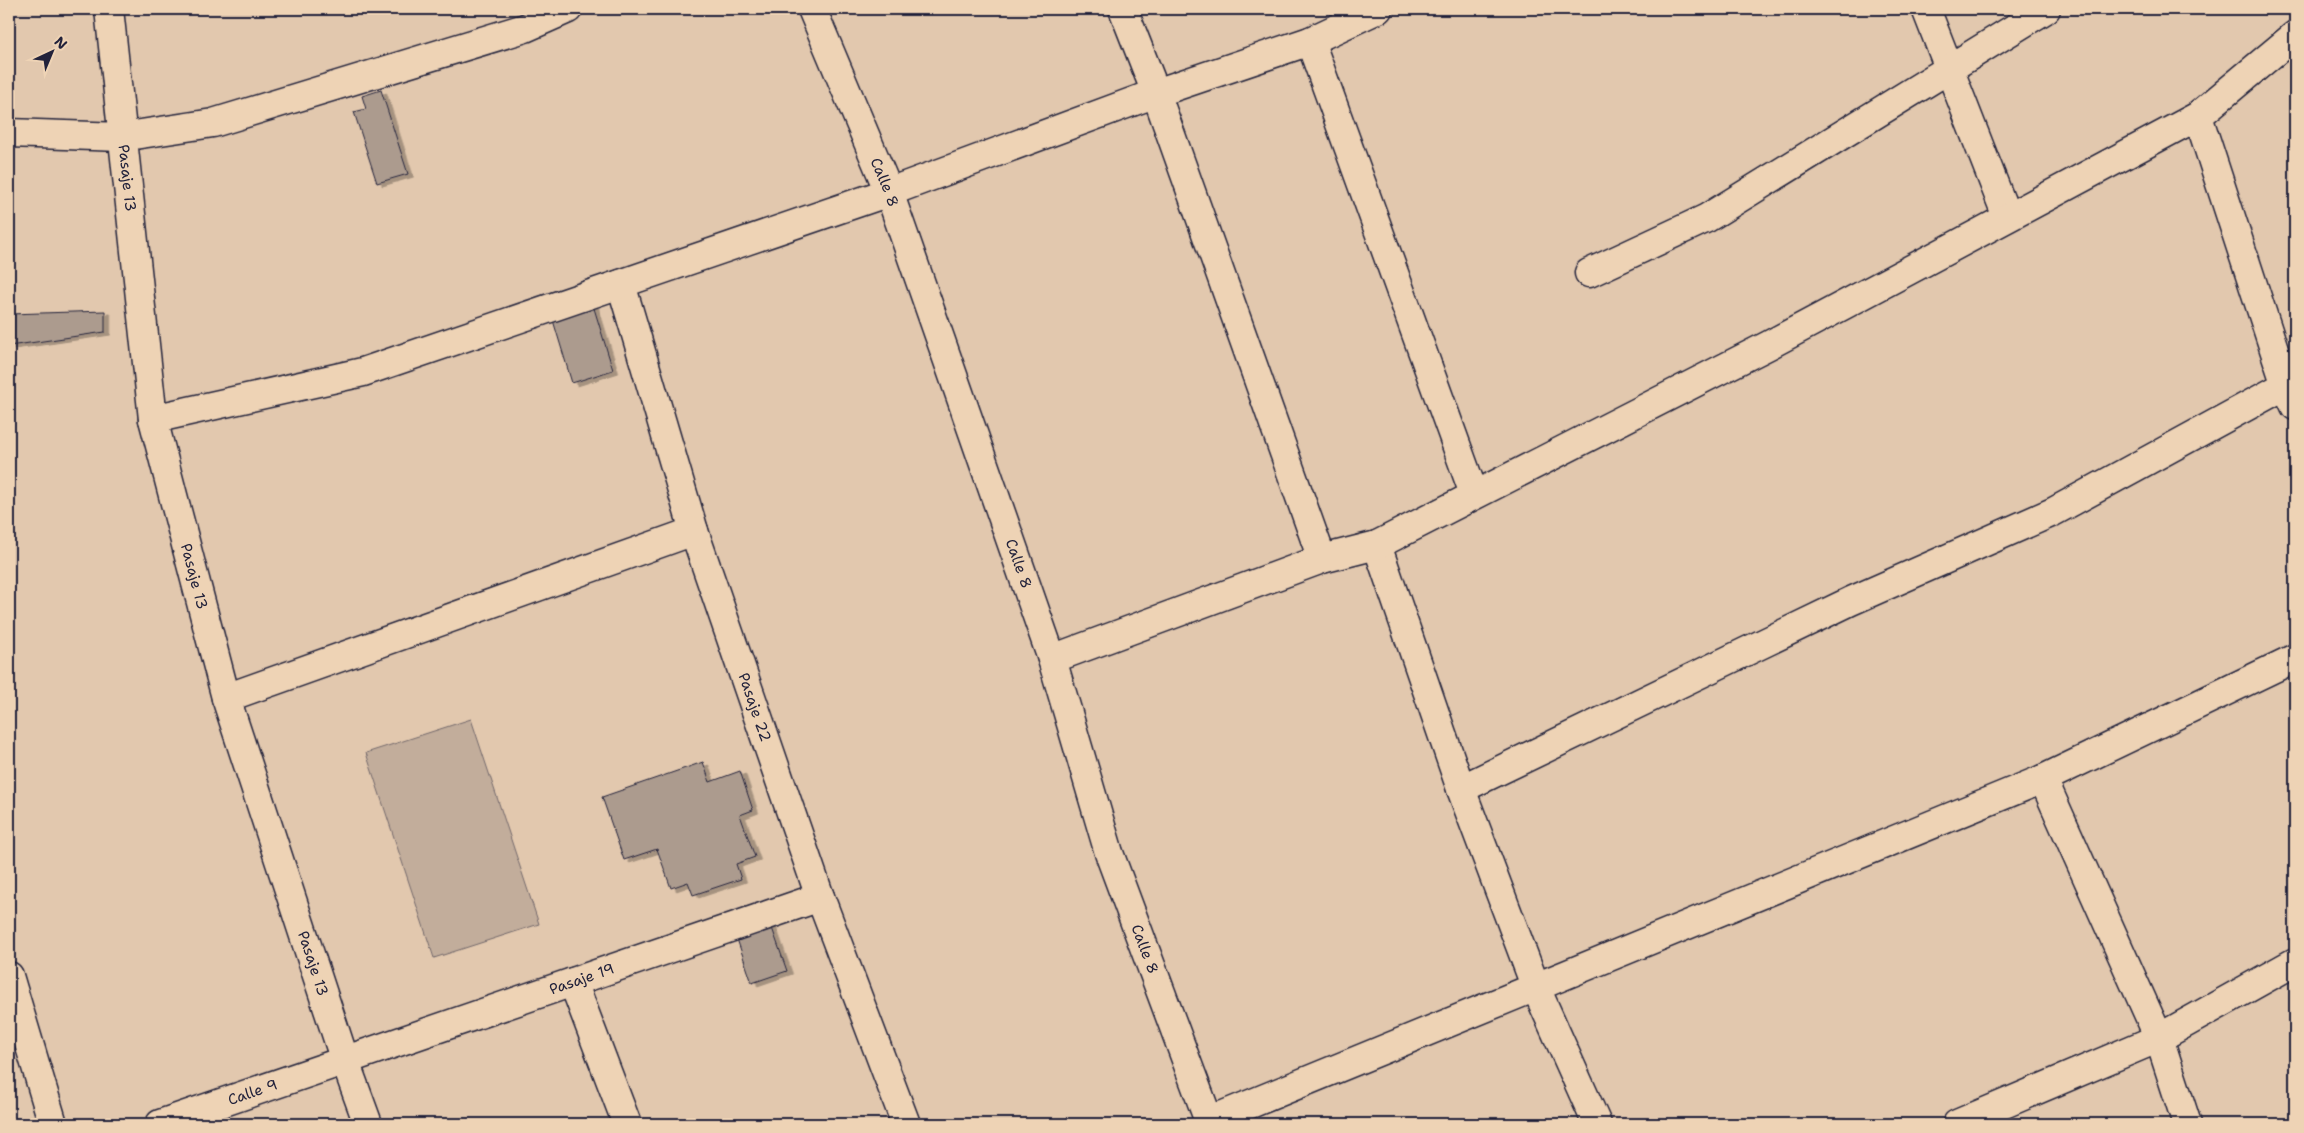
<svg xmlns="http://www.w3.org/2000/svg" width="2304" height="1133" viewBox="0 0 2304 1133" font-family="'Shantell Sans',sans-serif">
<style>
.green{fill:#c2ad9b;stroke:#72686b}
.building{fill:#ac9b8e;stroke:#22223b;filter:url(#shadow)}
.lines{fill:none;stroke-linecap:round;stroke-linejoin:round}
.street-casing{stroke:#22223b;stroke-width:31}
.secondary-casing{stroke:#22223b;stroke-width:31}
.street{stroke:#eed3b5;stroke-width:28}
.secondary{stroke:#eed3b5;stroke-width:28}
.labels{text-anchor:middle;stroke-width:4;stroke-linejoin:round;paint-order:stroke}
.street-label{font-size:15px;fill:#22223b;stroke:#eed3b5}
</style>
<defs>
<filter id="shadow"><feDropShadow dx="5.5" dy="3" stdDeviation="0" flood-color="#0004"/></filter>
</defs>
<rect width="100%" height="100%" fill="#e2c8ae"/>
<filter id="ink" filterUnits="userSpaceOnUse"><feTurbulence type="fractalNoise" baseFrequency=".02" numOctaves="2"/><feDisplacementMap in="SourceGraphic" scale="10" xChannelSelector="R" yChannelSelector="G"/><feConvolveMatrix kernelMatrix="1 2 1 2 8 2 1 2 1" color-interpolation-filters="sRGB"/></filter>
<g filter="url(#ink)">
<path class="green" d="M471,719L539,924L434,958L366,753Z"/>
<path class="building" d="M381,90L408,174L377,183L354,112L366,109L362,96Z
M593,305L613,370L572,383L552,317Z
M105,311V332L9,346V314Z
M703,762L710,782L740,771L753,810L740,815L755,857L736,864L741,879L693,895L688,882L671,888L657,849L624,860L602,797Z
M771,925L787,971L752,983L736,936Z"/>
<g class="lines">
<g class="street-casing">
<g id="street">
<path id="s1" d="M109,9L153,419L226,698L345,1061L368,1124"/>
<path id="s2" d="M812,9L889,192L1052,659L1109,853L1210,1124"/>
<path d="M1123,9L1156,93L1322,559"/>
<path d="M1926,9L2007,217"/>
<path d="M1310,41L1474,494"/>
<path d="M2198,116L2286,386L2295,406"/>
<path d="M9,133L121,137L213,123L525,28L568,9"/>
<path d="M1589,273L1707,218L2046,9"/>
<path id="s3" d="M621,284L694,531L820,897L906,1124"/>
<path d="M153,419L363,372L889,192L1156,93L1310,41L1378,9"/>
<path d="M1377,545L1461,789L1536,988L1597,1124"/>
<path d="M1052,659L1322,559L1377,545L1769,345L2198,116L2295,35"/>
<path d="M226,698L694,531"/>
<path d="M2043,779L2159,1038L2187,1124"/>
<path d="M1461,789L1851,601L2053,512L2295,380"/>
<path d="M573,982L627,1124"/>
<path d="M1209,1121L2043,779L2295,658"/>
<path id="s4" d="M160,1124L820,897"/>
<path d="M1957,1124L2159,1038L2295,962"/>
</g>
</g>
<g class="secondary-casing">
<path id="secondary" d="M9,976L53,1124"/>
</g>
<use href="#street" class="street"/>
<use href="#secondary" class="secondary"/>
</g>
</g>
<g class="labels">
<g class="street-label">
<text dy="5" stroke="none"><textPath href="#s1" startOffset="170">Pasaje 13</textPath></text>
<text dy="5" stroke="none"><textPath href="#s2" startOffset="188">Calle 8</textPath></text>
<text dy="5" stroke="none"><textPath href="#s2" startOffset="592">Calle 8</textPath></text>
<text dy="5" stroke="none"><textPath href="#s1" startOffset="575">Pasaje 13</textPath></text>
<text dy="5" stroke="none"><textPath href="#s3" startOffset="444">Pasaje 22</textPath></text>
<text dy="5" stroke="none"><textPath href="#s2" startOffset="998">Calle 8</textPath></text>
<text dy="5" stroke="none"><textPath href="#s1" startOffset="980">Pasaje 13</textPath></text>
<text dy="5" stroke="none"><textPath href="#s4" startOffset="446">Pasaje 19</textPath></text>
<text dy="5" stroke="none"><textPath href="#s4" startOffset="98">Calle 9</textPath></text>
</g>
</g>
<rect width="2304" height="1133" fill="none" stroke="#eed3b5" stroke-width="30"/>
<rect x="15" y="15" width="2274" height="1103" fill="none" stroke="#22223b" stroke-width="2" filter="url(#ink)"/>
<g transform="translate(52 52) rotate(44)" stroke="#eed3b5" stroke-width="4" paint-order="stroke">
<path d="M0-4L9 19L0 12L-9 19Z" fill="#22223b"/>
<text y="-8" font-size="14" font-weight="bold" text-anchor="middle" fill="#22223b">N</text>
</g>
</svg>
